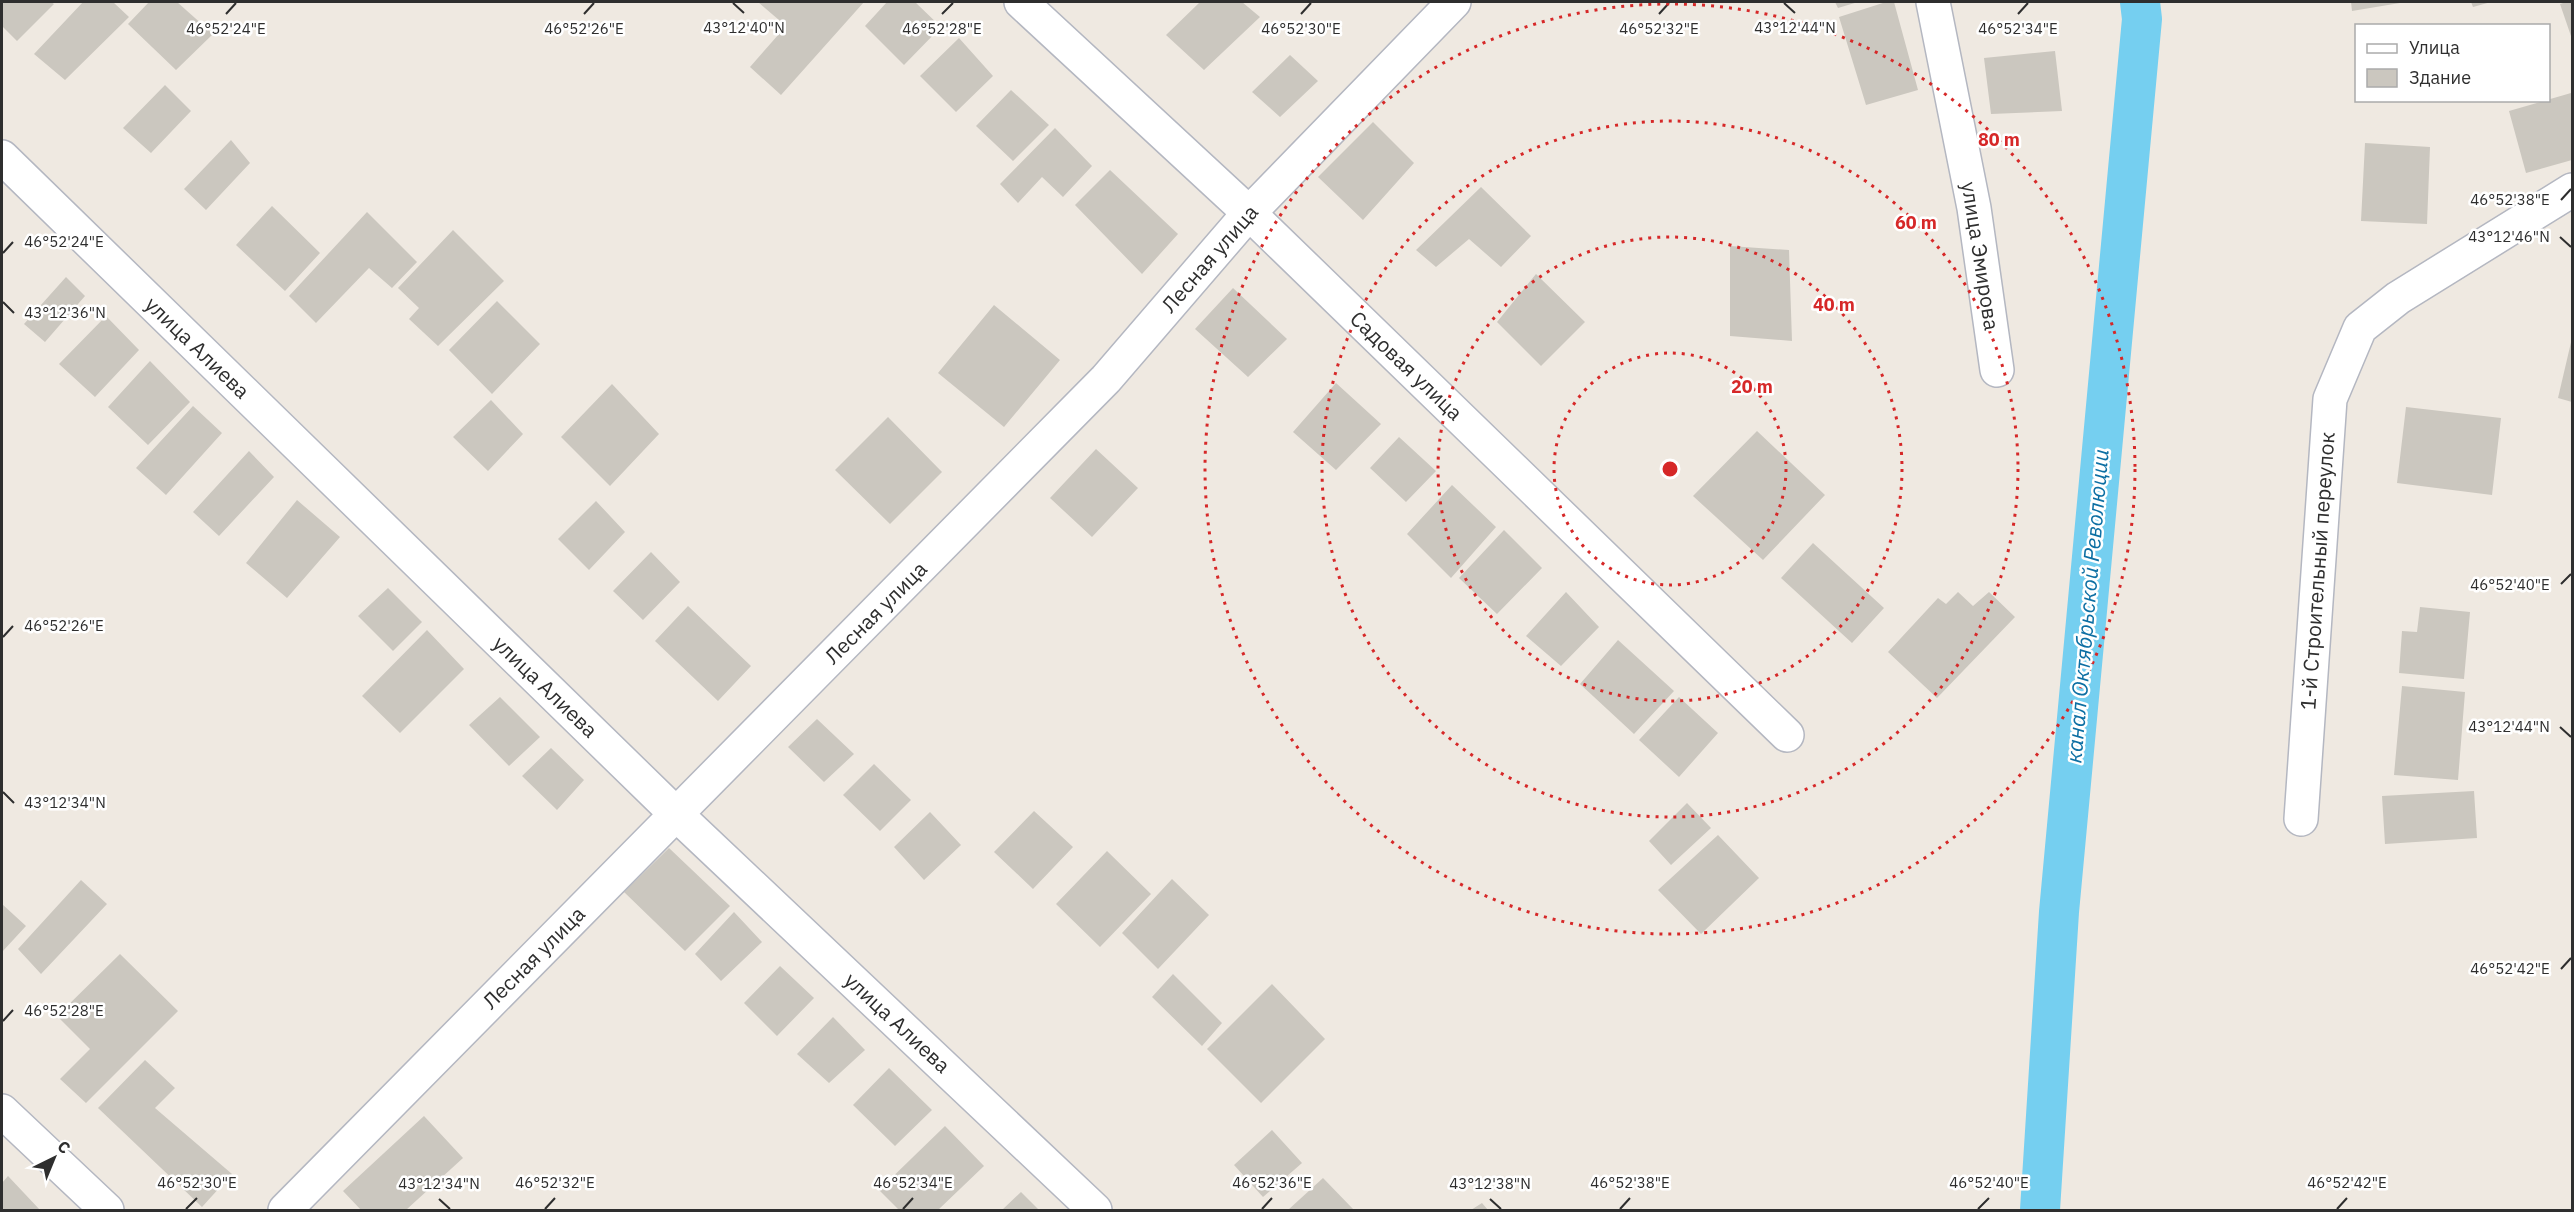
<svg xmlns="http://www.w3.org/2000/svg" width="2574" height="1212" viewBox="0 0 2574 1212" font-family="'IBM Plex Sans',sans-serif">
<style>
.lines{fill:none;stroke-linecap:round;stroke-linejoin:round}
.canal{stroke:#75cff0;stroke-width:40}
.building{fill:#cbc7bf}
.minor-casing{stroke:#b4b7c1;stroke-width:36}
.minor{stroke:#fff;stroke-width:33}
.ticks{fill:none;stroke:#2e2e2e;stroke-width:2}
.ring{fill:none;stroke:#d62828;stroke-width:3;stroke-dasharray:3 6}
.labels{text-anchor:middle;stroke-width:5;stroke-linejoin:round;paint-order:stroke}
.street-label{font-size:21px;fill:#2e2e2e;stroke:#fff}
.water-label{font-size:22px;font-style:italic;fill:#0d6fa3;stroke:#fff}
.ticks-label{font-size:15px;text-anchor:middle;fill:#2e2e2e;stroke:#fff;stroke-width:5;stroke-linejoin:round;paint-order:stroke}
.centre{fill:#d62828;stroke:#fff;stroke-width:3}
.ring-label{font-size:18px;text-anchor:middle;font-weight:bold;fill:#d62828;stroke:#fff;stroke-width:5;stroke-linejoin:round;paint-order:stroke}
</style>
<rect width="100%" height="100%" fill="#efe9e1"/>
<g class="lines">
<path class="canal" d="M2040,1210L2059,912L2142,19L2140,2"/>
</g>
<path class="building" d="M2,2H51L54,4L17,41L2,26Z
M83,2H113L129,17L65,80L34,54Z
M149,2H177L213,34L176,70L128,24Z
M758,2H864L781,95L750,67L786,26Z
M887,2H915L941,27L904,65L865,26Z
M1200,2H1242L1260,17L1204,70L1166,35Z
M1835,2H1858L1838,8Z
M1886,2H1894L1918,90L1866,105L1839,17Z
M2351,2H2400V3L2352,11Z
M2471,2H2491L2473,7Z
M2566,2H2572V39L2560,4Z
M959,38L993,76L956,112L920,76Z
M2055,51L2062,111L1991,114L1984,58Z
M1290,55L1318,81L1280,117L1252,92Z
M165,85L191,111L151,153L123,128Z
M1011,90L1049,125L1013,161L976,126Z
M2571,93L2572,160L2526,173L2509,111Z
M1373,122L1414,163L1363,220L1318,177Z
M1055,128L1092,166L1063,197L1042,177L1018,203L1000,184Z
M231,140L250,163L206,210L184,189Z
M2365,143L2430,147L2427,224L2361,221Z
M1110,170L1178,234L1142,274L1075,205Z
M1481,187L1531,236L1501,267L1469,239L1436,267L1416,250Z
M272,206L320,253L285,291L236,245Z
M367,212L417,262L392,288L369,268L316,323L289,296Z
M453,230L504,281L438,346L409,319L419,308L398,288Z
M1730,246L1789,250L1792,341L1730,336Z
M1536,274L1585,322L1541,366L1497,322Z
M66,277L85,296L45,342L24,324Z
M1233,288L1287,339L1248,377L1195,329Z
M497,301L540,344L492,394L449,350Z
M994,305L1060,360L1004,427L938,373Z
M106,316L139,350L95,397L59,364Z
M2572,338V402L2558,398Z
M150,361L190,402L148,445L108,407Z
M1336,383L1381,424L1336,470L1293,432Z
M612,384L659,434L610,486L561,437Z
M491,400L523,434L488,471L453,437Z
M193,406L222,433L166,495L136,468Z
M2406,407L2501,418L2492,495L2397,483Z
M888,417L942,472L890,524L835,470Z
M1757,431L1825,495L1763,560L1693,496Z
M1399,437L1436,471L1406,502L1370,468Z
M1096,449L1138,488L1092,537L1050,498Z
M249,451L274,477L219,536L193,512Z
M1452,485L1496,527L1451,578L1407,534Z
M297,500L340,537L287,598L246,563Z
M596,501L625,532L589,570L558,539Z
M1504,530L1542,568L1497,614L1459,578Z
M1813,543L1884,608L1852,643L1781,578Z
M651,552L680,582L643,620L613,591Z
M388,588L422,622L393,651L358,616Z
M1566,592L1599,627L1561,666L1526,636Z
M1958,592L1973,606L1989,592L2015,617L1937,698L1888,652L1938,598L1946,604Z
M688,606L751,666L718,701L655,641Z
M2420,607L2470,612L2464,679L2399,673L2402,631L2417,632Z
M427,630L464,669L400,733L362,696Z
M1618,640L1674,691L1634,734L1580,684Z
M2402,686L2465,692L2458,780L2394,775Z
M500,697L540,737L509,766L469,725Z
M1679,697L1718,733L1679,777L1639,740Z
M817,719L854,754L824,782L788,747Z
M551,748L584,780L557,810L522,776Z
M874,764L911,800L880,831L843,795Z
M2474,791L2477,838L2385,844L2382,796Z
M1687,803L1711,828L1671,865L1649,841Z
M1034,811L1073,847L1033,889L994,852Z
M930,812L961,845L924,880L894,847Z
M1718,835L1759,878L1701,934L1658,890Z
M669,848L730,906L685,951L624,892Z
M1107,851L1151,894L1100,947L1056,904Z
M1172,879L1209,915L1158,969L1122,933Z
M81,880L107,904L41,974L18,949Z
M2,904L26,926L2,952Z
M734,912L762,942L721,981L695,954Z
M120,954L178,1011L86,1103L60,1079L90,1049L57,1016Z
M780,966L814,998L777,1036L744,1003Z
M1173,974L1222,1023L1202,1046L1152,997Z
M1272,984L1325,1039L1261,1103L1207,1049Z
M833,1017L865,1050L829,1083L797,1054Z
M145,1060L175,1088L155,1108L232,1174L202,1207L98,1108Z
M889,1068L932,1110L895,1146L853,1105Z
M424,1116L463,1158L406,1210H361L343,1191Z
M945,1126L984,1166L938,1210H899L879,1190Z
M1272,1130L1302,1163L1263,1197L1234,1165Z
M8,1176L40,1210H2V1183Z
M1323,1178L1354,1210H1288Z
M1021,1192L1039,1210H1002Z
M1482,1203L1488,1210H1471Z"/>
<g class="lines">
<g class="minor-casing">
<path id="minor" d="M1021,2L1249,213L1787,735
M1933,2L1974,208L1997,370
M2,157L676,814L1095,1210
M2301,819L2330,399L2360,328L2398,298L2572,190
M2,1111L107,1210
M285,1210L1106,379L1249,213L1454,2"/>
</g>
<use href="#minor" class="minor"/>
</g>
<path class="ticks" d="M733,3L744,13M1784,3L1795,13M226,14L236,3M584,14L594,3M942,14L953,3M1301,14L1311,3M1659,14L1669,3M2018,14L2028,3M2561,200L2571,189M2560,237L2571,247M3,253L13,242M3,302L14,313M2561,584L2571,574M3,637L13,626M2560,727L2571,737M3,792L14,803M2561,969L2571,958M3,1021L13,1010M439,1199L450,1209M1490,1199L1501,1209M186,1209L197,1198M545,1209L555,1198M903,1209L913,1198M1262,1209L1272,1198M1620,1209L1630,1198M1978,1209L1989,1198M2337,1209L2347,1198"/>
<g class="ring">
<circle cx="1670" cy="469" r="116"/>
<circle cx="1670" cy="469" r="232"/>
<circle cx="1670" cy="469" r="348"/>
<circle cx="1670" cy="469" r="465"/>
</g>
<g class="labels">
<g class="street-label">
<text transform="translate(1980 256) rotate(81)" y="7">улица Эмирова</text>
<text transform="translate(1210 259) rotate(-49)" y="7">Лесная улица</text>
<text transform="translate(197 348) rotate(44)" y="7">улица Алиева</text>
<text transform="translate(1406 366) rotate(44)" y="7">Садовая улица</text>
<text transform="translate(2318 571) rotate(-86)" y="7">1-й Строительный переулок</text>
<text transform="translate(876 613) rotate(-45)" y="7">Лесная улица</text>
<text transform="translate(545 687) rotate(44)" y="7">улица Алиева</text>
<text transform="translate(534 958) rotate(-45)" y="7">Лесная улица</text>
<text transform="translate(897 1023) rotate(43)" y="7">улица Алиева</text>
</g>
<g class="water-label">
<text transform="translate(2087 606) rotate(-85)" y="8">канал Октябрьской Революции</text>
</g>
</g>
<g class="ticks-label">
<text x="744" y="33">43°12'40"N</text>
<text x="1795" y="33">43°12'44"N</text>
<text x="226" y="34">46°52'24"E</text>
<text x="942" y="34">46°52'28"E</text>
<text x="1301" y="34">46°52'30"E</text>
<text x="1659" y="34">46°52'32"E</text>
<text x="2018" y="34">46°52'34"E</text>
<text x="584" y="34">46°52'26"E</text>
<text x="2510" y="205">46°52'38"E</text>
<text x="2509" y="242">43°12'46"N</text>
<text x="64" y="247">46°52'24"E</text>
<text x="65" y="318">43°12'36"N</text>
<text x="2510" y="590">46°52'40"E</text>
<text x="64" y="631">46°52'26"E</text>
<text x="2509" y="732">43°12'44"N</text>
<text x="65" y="808">43°12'34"N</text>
<text x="2510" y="974">46°52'42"E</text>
<text x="64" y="1016">46°52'28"E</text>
<text x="197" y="1188">46°52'30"E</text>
<text x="555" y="1188">46°52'32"E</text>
<text x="913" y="1188">46°52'34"E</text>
<text x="1272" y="1188">46°52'36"E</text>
<text x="1630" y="1188">46°52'38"E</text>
<text x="1989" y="1188">46°52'40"E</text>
<text x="2347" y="1188">46°52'42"E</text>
<text x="439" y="1189">43°12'34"N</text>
<text x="1490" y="1189">43°12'38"N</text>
</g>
<circle cx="1670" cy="469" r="9" class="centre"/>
<g class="ring-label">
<text x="1999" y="146">80 m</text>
<text x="1916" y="229">60 m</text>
<text x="1834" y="311">40 m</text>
<text x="1752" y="393">20 m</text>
</g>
<rect width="2574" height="1212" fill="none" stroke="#2e2e2e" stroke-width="6"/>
<rect x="2355" y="24" width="195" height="78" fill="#ffffff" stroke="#ababab" stroke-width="1.5"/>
<rect x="2367" y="44" width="30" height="9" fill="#ffffff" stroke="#ababab" stroke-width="1.5"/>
<text x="2409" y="54" font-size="18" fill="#2e2e2e">Улица</text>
<rect x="2367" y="69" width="30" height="18" fill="#cbc7bf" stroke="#ababab" stroke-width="1.5"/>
<text x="2409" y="84" font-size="18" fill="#2e2e2e">Здание</text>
<g transform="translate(54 1158) rotate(43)" stroke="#ffffff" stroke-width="4.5" paint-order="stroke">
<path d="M0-4.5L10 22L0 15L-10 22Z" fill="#2e2e2e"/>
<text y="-9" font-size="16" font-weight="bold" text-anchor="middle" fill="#2e2e2e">С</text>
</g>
</svg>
